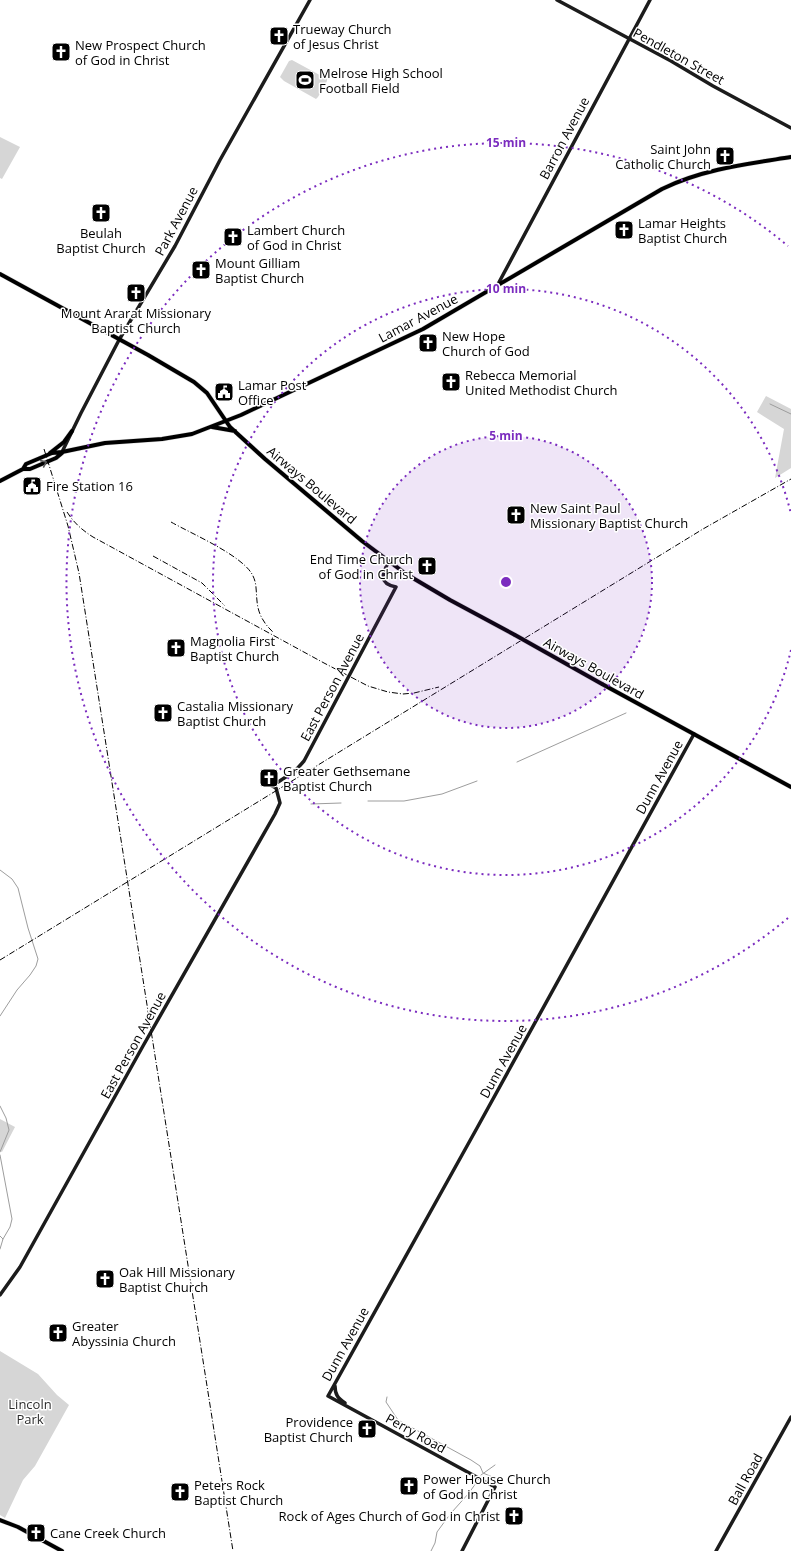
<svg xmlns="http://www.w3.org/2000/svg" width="791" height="1551" viewBox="0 0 791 1551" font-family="'Open Sans',sans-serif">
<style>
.green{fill:#d6d6d6}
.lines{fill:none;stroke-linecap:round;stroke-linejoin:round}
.stream{stroke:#9d9d9d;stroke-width:1}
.primary-casing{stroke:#dbdbdb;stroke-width:5}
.secondary{stroke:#1c1c1c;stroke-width:3.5}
.primary{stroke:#000;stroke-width:4}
.rail{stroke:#000;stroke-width:1;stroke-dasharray:6 2 1 2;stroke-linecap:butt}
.primary-bridge-casing{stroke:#dbdbdb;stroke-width:5;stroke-linecap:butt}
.primary-bridge{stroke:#000;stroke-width:4}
.oneway{stroke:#595959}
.ring{fill:none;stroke:#7b2cbf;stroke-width:2;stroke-dasharray:2 4}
.labels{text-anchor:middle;stroke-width:3;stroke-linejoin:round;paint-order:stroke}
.poi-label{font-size:13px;fill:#000;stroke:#fff;text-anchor:start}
.street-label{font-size:13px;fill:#000;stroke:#fff}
.park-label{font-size:13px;fill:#2d2d2d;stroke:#fff}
.centre{fill:#7b2cbf;stroke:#fff;stroke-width:2}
.ring-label{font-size:12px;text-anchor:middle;font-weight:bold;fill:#7b2cbf;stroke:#fff;stroke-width:3;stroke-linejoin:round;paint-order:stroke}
</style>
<rect width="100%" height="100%" fill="#fff"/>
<path class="green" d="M292,60L327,79V81L318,97L316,99L284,81L280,77L289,61Z
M0,137L20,147L2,179L0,178Z
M766,396L791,409V468L775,478L784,429L757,412Z
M0,1119L15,1127L2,1152L0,1151Z
M0,1351L38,1374L57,1395L69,1405L35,1466L23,1480L5,1518L0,1515Z"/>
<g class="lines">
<path class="stream" d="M770,404L791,414
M517,762L626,713
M368,801H404L442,794L477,781
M311,804L341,803
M0,870L12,879L18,888L28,928L38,959L36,966L30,975L17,990L0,1016
M0,1106L6,1118L9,1130L0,1152
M0,1155L12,1219L10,1227L3,1239
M0,1236L3,1239L0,1249
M387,1397L386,1402L398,1420L471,1460L480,1466L483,1473L497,1479
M481,1475L495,1465
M452,1512L469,1493L476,1483
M431,1551L435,1543L437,1532L448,1517"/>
<g class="primary-casing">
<path id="primary" d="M0,274L148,355L194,382L207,393L230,427L265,459L362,541L406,574L450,600L515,635
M212,427L235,431
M50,453L64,442L72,431
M23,469L26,464L52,453L62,452L105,443L162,439L192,434L241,415L423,329L662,189C703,169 747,164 791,157
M0,481L23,469H30L56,458L62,453
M602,684L791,787
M0,1520L18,1527L62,1551"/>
</g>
<path class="secondary" d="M557,0L671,61L713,86L791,128
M497,286L650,0
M62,452L81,413L119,340L175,246L220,160L310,0
M0,1295L20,1267L143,1046L275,814L280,803L276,788L272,786L295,771L304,761L396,587C377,583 383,573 389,561
M335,1386C335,1395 338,1398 345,1403
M462,1551L495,1487L328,1396L477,1128L694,734
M716,1551L791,1417"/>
<use href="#primary" class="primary"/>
<path class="rail" d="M44,449L68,526L79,573L233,1551
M67,512C74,523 82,530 93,537L324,663L368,686L388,692L403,694L414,693L439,687
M171,522C192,534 244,556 253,576C257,584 256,593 257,601C258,614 264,624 274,633
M153,556L202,583L225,606
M0,960L703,529L791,479"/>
<g class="primary-bridge-casing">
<path id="primary-bridge" d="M515,635L602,684"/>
</g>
<use href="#primary-bridge" class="primary-bridge"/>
</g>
<defs><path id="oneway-chevron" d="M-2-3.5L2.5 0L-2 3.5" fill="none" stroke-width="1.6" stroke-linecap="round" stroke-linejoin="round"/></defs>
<use class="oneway" href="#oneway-chevron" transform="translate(44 463) rotate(-24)"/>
<circle cx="506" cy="582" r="146" fill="#7b2cbf" fill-opacity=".12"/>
<g class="ring">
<circle cx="506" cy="582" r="146"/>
<path d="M791 650A293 293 0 1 1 791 514"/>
<path d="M788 918A439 439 0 1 1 788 246"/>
</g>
<defs>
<g id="church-square" transform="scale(1)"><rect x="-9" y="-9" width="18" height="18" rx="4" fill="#000" stroke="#fff"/><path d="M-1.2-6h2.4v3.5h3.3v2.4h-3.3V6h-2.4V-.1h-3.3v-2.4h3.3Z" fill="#fff"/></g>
<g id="stadium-square" transform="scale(1)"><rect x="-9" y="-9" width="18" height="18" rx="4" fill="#000" stroke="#fff"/><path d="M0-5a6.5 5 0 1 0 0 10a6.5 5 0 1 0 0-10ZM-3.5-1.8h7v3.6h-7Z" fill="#fff"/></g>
<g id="civic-square" transform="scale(1)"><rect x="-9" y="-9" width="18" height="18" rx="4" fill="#000" stroke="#fff"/><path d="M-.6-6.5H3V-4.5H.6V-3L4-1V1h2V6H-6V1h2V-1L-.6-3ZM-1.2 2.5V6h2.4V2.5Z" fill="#fff"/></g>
</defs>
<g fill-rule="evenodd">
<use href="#church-square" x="279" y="36"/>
<use href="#church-square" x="61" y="52"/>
<use href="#stadium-square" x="305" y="80"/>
<use href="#church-square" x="725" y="156"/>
<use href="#church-square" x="101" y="213"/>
<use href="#church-square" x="624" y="230"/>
<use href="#church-square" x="233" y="237"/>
<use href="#church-square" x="201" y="270"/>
<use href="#church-square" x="136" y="293"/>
<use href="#church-square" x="428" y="343"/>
<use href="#church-square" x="451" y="382"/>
<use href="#civic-square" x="224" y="392"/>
<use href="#civic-square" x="32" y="486"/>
<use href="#church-square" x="516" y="515"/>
<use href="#church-square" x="427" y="566"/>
<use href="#church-square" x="176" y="648"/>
<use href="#church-square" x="163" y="713"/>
<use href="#church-square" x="269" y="778"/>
<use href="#church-square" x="105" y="1279"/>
<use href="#church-square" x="58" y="1333"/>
<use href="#church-square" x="367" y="1429"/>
<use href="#church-square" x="409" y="1486"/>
<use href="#church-square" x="180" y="1492"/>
<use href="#church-square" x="514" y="1516"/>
<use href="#church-square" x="36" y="1533"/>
</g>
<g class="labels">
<g class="poi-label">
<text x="293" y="34">Trueway Church<tspan x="293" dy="15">of Jesus Christ</tspan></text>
<text x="75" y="50">New Prospect Church<tspan x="75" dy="15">of God in Christ</tspan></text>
<text x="319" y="78">Melrose High School<tspan x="319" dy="15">Football Field</tspan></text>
<text x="711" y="154" text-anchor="end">Saint John<tspan x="711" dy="15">Catholic Church</tspan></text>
<text x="638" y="228">Lamar Heights<tspan x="638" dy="15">Baptist Church</tspan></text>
<text x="247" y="235">Lambert Church<tspan x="247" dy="15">of God in Christ</tspan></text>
<text x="101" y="238" text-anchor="middle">Beulah<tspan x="101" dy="15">Baptist Church</tspan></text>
<text x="215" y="268">Mount Gilliam<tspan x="215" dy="15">Baptist Church</tspan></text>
<text x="136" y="318" text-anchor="middle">Mount Ararat Missionary<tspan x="136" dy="15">Baptist Church</tspan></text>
<text x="442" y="341">New Hope<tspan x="442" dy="15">Church of God</tspan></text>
<text x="465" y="380">Rebecca Memorial<tspan x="465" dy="15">United Methodist Church</tspan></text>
<text x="238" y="390">Lamar Post<tspan x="238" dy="15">Office</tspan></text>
<text x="46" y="491">Fire Station 16</text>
<text x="530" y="513">New Saint Paul<tspan x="530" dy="15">Missionary Baptist Church</tspan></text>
<text x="413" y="564" text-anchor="end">End Time Church<tspan x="413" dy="15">of God in Christ</tspan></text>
<text x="190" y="646">Magnolia First<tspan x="190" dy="15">Baptist Church</tspan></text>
<text x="177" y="711">Castalia Missionary<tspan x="177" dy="15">Baptist Church</tspan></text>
<text x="283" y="776">Greater Gethsemane<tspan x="283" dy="15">Baptist Church</tspan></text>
<text x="119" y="1277">Oak Hill Missionary<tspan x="119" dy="15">Baptist Church</tspan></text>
<text x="72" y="1331">Greater<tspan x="72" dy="15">Abyssinia Church</tspan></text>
<text x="353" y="1427" text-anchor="end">Providence<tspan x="353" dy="15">Baptist Church</tspan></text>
<text x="423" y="1484">Power House Church<tspan x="423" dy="15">of God in Christ</tspan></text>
<text x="194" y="1490">Peters Rock<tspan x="194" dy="15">Baptist Church</tspan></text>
<text x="500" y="1521" text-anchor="end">Rock of Ages Church of God in Christ</text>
<text x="50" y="1538">Cane Creek Church</text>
</g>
<g class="street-label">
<text transform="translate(679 56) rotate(29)" y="5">Pendleton Street</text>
<text transform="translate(564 138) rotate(-62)" y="5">Barron Avenue</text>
<text transform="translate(176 221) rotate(-62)" y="5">Park Avenue</text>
<text transform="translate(418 318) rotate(-28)" y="5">Lamar Avenue</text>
<text transform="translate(312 485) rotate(40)" y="5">Airways Boulevard</text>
<text transform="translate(594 668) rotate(29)" y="5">Airways Boulevard</text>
<text transform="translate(332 687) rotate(-62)" y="5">East Person Avenue</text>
<text transform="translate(659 777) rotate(-61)" y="5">Dunn Avenue</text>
<text transform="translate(133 1045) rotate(-61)" y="5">East Person Avenue</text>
<text transform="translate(503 1061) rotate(-61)" y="5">Dunn Avenue</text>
<text transform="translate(345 1344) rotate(-61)" y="5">Dunn Avenue</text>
<text transform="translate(416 1433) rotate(29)" y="5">Perry Road</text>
<text transform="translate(745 1479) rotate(-61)" y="5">Ball Road</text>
</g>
<g class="park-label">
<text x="30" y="1409">Lincoln<tspan x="30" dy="15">Park</tspan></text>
</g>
</g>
<circle cx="506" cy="582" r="6" class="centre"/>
<g class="ring-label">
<text x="506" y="147">15 min</text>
<text x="506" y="293">10 min</text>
<text x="506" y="440">5 min</text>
</g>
</svg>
